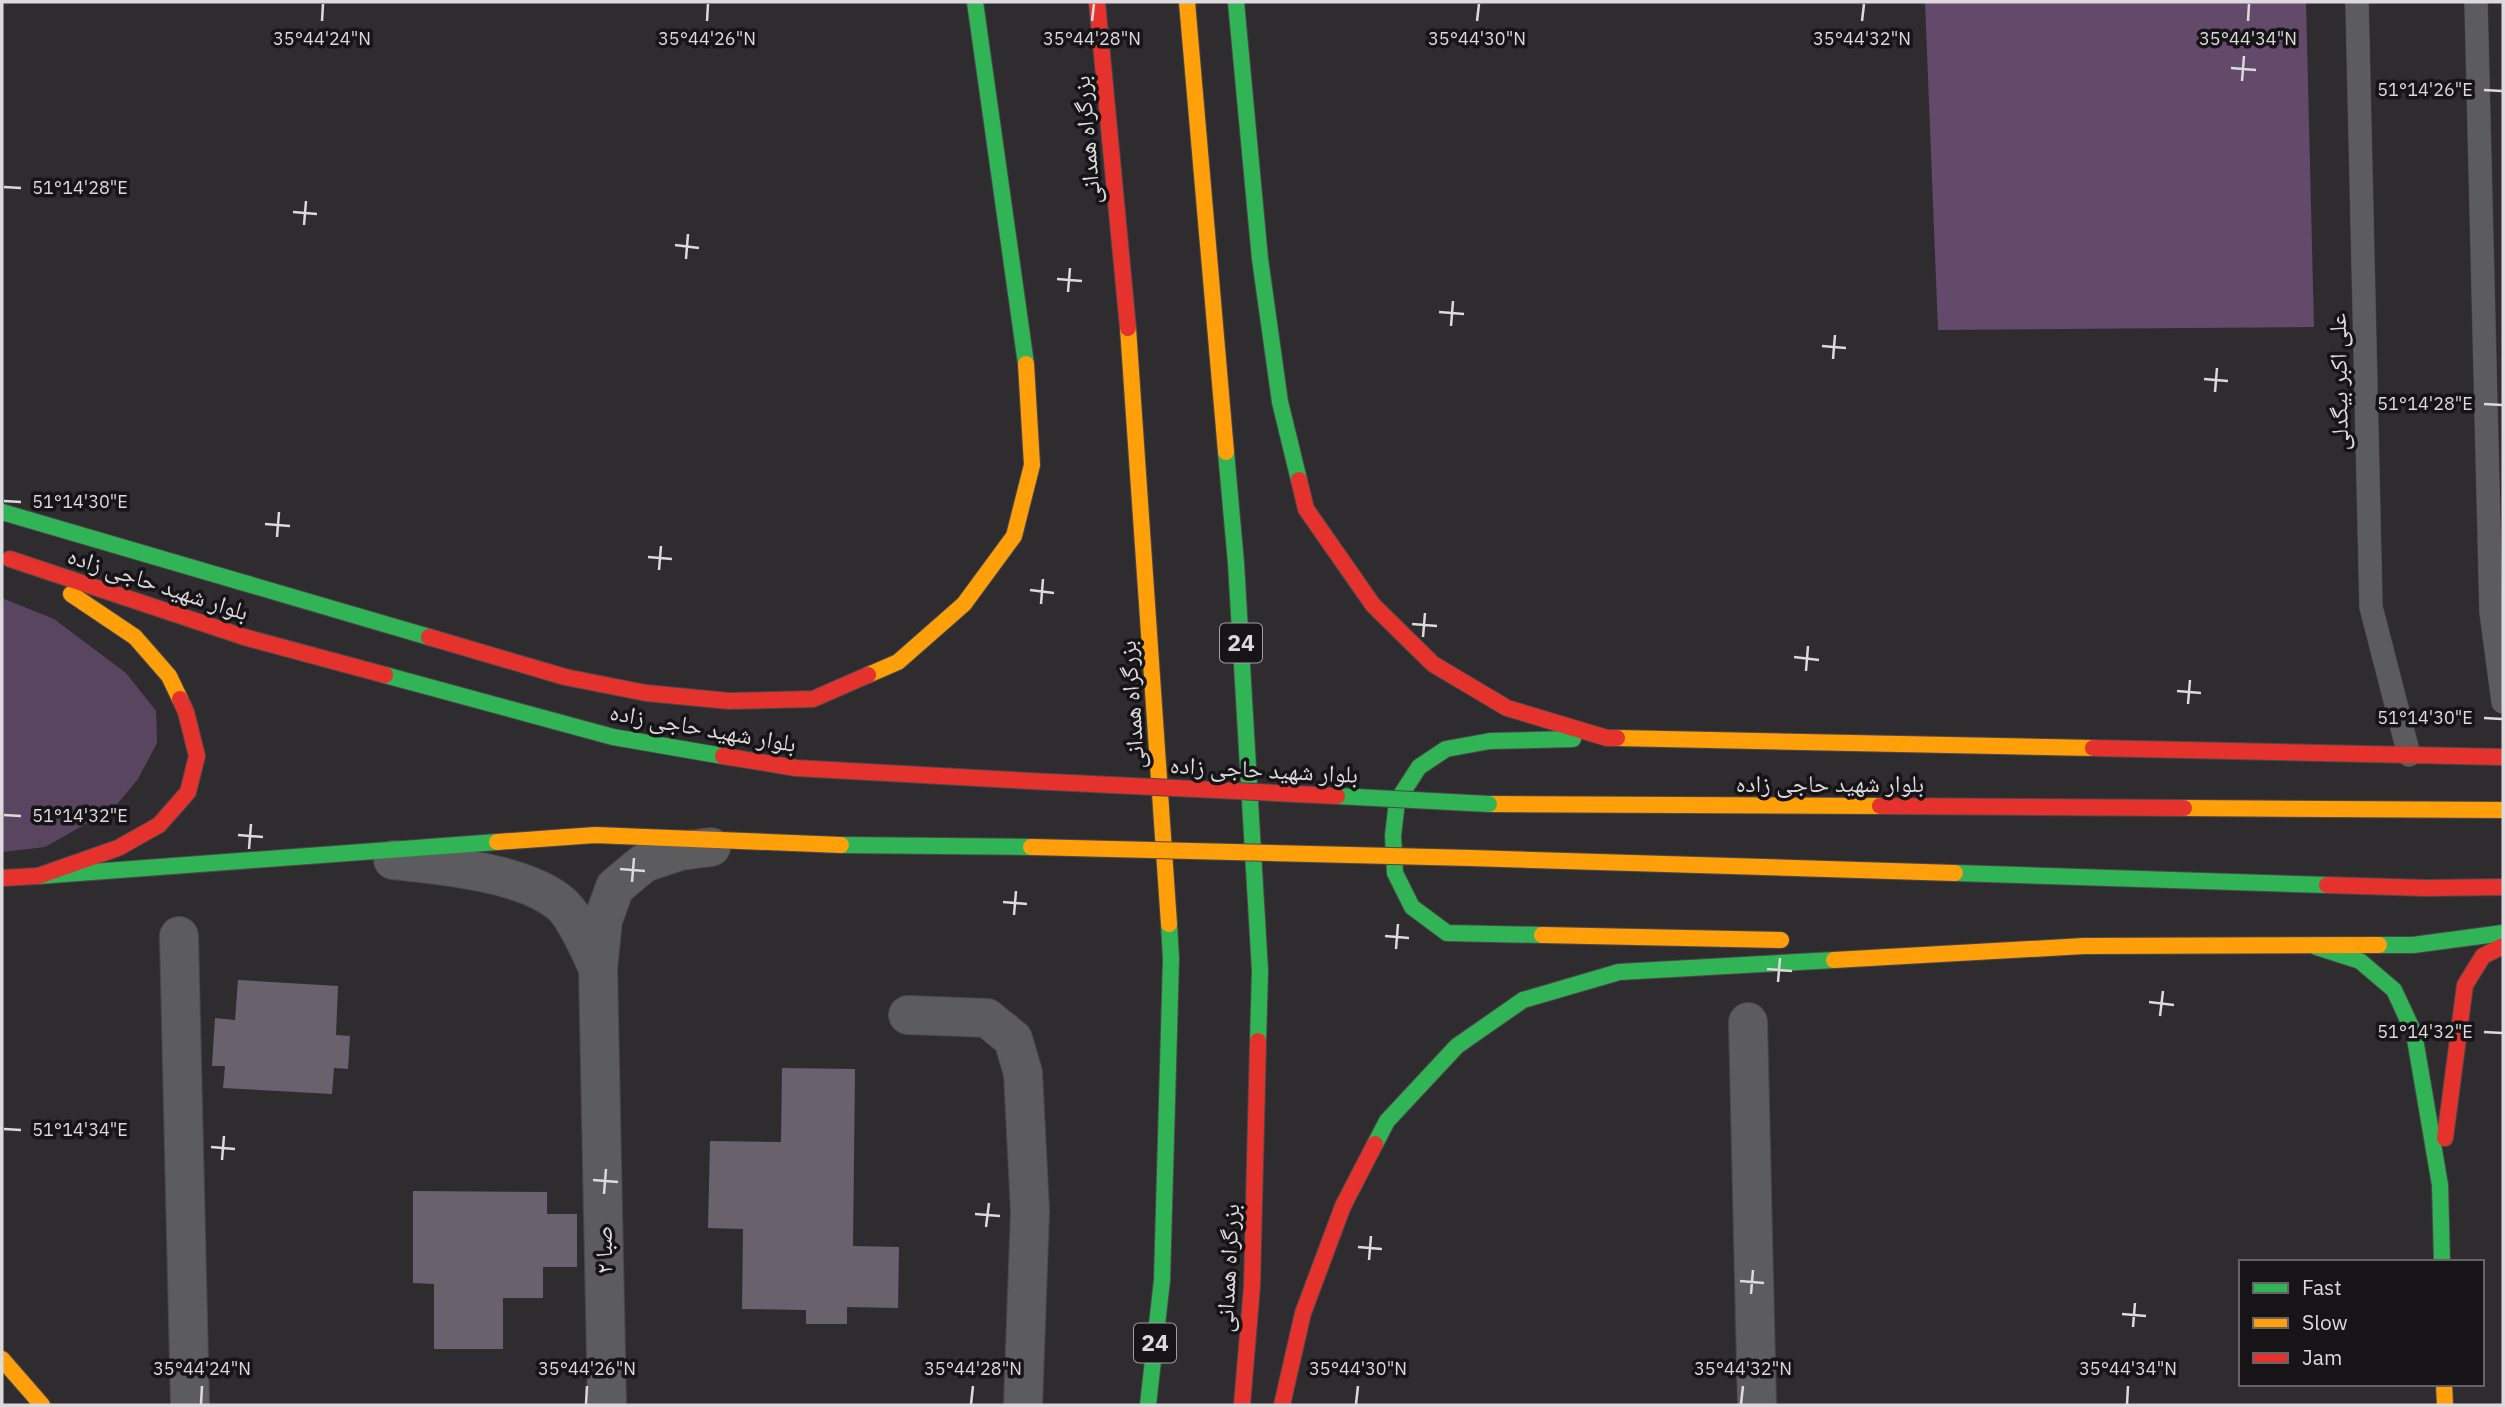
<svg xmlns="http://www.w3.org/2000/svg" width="2505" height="1407" viewBox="0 0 2505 1407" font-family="'IBM Plex Sans','Noto Naskh Arabic',sans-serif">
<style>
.green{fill:#5a4560}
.forest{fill:#63496a}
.building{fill:#69626c}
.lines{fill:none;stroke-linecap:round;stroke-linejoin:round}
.lane-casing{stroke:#4a484a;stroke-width:24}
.street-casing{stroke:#4a484a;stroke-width:40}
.fast-casing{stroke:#4a484a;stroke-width:18}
.slow-casing{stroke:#4a484a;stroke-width:18}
.jam-casing{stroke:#4a484a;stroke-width:18}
.lane{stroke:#5c5b5d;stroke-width:23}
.street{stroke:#5c5b5d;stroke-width:38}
.fast{stroke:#30b455;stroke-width:16}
.slow{stroke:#ff9f0a;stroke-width:16}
.jam{stroke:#e5322d;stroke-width:16}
.fast-bridge-casing{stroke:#4a484a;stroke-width:18;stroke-linecap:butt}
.slow-bridge-casing{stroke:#4a484a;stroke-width:18;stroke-linecap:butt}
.jam-bridge-casing{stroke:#4a484a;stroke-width:18;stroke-linecap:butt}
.fast-bridge{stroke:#30b455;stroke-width:16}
.slow-bridge{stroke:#ff9f0a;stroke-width:16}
.jam-bridge{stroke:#e5322d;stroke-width:16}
.ticks{fill:none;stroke:#dcdadd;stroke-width:2.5}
.labels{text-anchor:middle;stroke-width:7;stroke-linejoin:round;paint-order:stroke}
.shield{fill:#161416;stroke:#a19fa1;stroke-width:2}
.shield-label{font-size:23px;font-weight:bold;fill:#dcdadd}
.street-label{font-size:24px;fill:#dcdadd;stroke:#161416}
.ticks-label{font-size:18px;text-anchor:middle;fill:#dcdadd;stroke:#161416;stroke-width:7;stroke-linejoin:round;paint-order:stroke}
</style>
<rect width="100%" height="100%" fill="#2e2c2f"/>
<path class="green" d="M2,598L54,619L126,673L156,711L157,743L138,779L114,808L45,847L2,852Z"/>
<path class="forest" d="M1925,2H2306L2314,327L1938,330Z"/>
<path class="building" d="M238,980L338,986L336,1035L350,1036L348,1069L334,1068L332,1094L223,1088L225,1066H212L215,1018L235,1020Z
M782,1068L855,1069L853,1246L899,1247L898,1308L847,1307V1324H806V1310L742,1309L743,1229L708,1228L710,1141L781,1142Z
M413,1191L547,1192V1214H577V1267H543V1298H503V1349H434V1284L413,1283Z"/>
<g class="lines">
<g class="lane-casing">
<path id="lane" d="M2357,2L2371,607L2409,755
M2476,2L2491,612L2503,702"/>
</g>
<g class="street-casing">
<path id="street" d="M393,860C440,865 522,872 560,903C576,916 589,950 598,968
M179,936L190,1405
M908,1015L987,1018L1013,1039L1023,1073L1030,1211L1023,1405
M1748,1022L1757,1405
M607,1405L598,968L603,920L615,887L644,863L680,851L711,847"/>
</g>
<g class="fast-casing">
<path id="fast" d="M975,2L1026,364
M1236,2L1260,259L1280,402L1299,480
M1226,452L1236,563L1260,971L1258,1041
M2,512L429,637
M385,675L613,737L723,756
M841,845L1031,847
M1955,873L2327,885
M38,876L497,842
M1542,935L1447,933L1412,907L1395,873L1393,836L1397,801L1419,767L1446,749L1490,741L1573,739
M2379,945H2413L2503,933
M2316,947L2360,961L2394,990L2414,1033L2440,1185L2442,1262
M1375,1144L1387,1121L1457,1046L1523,1000L1619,972L1834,960
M1148,1405L1162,1280L1171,959L1169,924"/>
</g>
<g class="slow-casing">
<path id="slow" d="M1187,2L1226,452
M1128,328L1169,924
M71,594L135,637L169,676L180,699
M868,675L898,662L964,604L1014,536L1032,465L1026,364
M1617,738L2093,748
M1489,804L1880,806
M2184,808L2503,810
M497,842L595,835L841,845
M1471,858L1955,873
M1542,935L1781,940
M1834,960L2084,946L2379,945
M2,1359L42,1405
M2444,1384L2445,1405"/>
</g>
<g class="jam-casing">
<path id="jam" d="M1097,2L1128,328
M1299,480L1306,509L1373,605L1433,664L1507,708L1607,738H1617
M10,559L244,637L385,675
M429,637L565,677L646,693L729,701L813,699L868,675
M2093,748L2503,757
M723,756L796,768L1030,781
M1880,806L2184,808
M2,878L38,876L118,848L159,825L188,792L197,756L186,712L180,699
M2327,885L2426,888L2503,887
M2445,1138L2465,985L2483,956L2503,946
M1242,1405L1252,1286L1258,1041
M1282,1405L1303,1313L1343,1206L1375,1144"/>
</g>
<use href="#lane" class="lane"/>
<use href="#street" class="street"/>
<use href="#fast" class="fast"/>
<use href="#slow" class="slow"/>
<use href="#jam" class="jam"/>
<g class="fast-bridge-casing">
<path id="fast-bridge" d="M1337,796L1489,804"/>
</g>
<g class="slow-bridge-casing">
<path id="slow-bridge" d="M1031,847L1471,858"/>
</g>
<g class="jam-bridge-casing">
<path id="jam-bridge" d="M1030,781L1337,796"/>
</g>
<use href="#fast-bridge" class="fast-bridge"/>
<use href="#slow-bridge" class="slow-bridge"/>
<use href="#jam-bridge" class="jam-bridge"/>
</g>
<path class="ticks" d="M322,21L323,4M707,21L708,4M1092,21L1094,4M1477,21L1479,4M1862,21L1864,4M2248,21L2249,4M2231,68L2256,70M2242,81L2244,56M2484,90L2502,91M4,187L21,188M293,212L317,214M304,225L306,201M675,245L699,248M686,259L688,234M1057,279L1082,281M1068,292L1070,268M1439,312L1464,314M1451,326L1453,301M1822,346L1846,348M1833,359L1835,335M2204,379L2228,381M2215,392L2217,368M2484,404L2502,405M4,501L21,502M265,524L290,526M277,537L279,512M648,557L672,559M659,570L661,546M1030,590L1054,593M1041,604L1043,579M1412,624L1437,626M1423,637L1425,613M1794,657L1819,660M1806,671L1808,646M2177,691L2201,693M2188,704L2190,680M2484,718L2502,719M4,815L21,816M238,835L263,837M249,849L251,824M620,869L645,871M632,882L634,858M1003,902L1027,904M1014,915L1016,891M1385,936L1409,938M1396,949L1398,924M1767,969L1792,971M1778,982L1780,958M2149,1002L2174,1005M2160,1016L2163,991M2484,1032L2502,1033M4,1129L21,1130M211,1147L235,1149M222,1160L224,1136M593,1180L618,1182M604,1194L606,1169M975,1214L1000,1216M986,1227L989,1203M1358,1247L1382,1249M1369,1260L1371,1236M1740,1281L1764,1283M1751,1294L1753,1270M2122,1314L2146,1316M2133,1327L2135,1303M201,1404L202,1386M586,1404L587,1386M971,1404L973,1386M1356,1404L1358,1386M1741,1404L1743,1386M2127,1404L2128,1386"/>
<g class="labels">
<g class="shield">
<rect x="1220" y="623.5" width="42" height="39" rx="5"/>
<rect x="1134" y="1323.5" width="42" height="39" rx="5"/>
</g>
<g class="shield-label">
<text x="1241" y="651">24</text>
<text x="1155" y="1351">24</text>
</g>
<g class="street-label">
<text transform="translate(1087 140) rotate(-95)" y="8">بزرگراه همدانی</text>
<text transform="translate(2339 382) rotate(-91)" y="8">علی اکبر بیگدلی</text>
<text transform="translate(158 584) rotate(18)" y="8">بلوار شهید حاجی زاده</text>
<text transform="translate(1132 705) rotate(-94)" y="8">بزرگراه همدانی</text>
<text transform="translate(703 728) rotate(10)" y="8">بلوار شهید حاجی زاده</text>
<text transform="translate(1264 770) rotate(3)" y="8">بلوار شهید حاجی زاده</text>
<text x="1830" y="792">بلوار شهید حاجی زاده</text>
<text transform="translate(604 1250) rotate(-91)" y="8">صبا ۲</text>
<text transform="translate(1228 1268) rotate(-87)" y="8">بزرگراه همدانی</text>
</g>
</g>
<g class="ticks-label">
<text x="322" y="45">35°44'24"N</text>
<text x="707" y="45">35°44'26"N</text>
<text x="1092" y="45">35°44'28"N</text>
<text x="1477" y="45">35°44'30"N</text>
<text x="1862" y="45">35°44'32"N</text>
<text x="2248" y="45">35°44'34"N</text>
<text x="2425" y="96">51°14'26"E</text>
<text x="80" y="194">51°14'28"E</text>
<text x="2425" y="410">51°14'28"E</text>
<text x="80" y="508">51°14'30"E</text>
<text x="2425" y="724">51°14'30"E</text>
<text x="80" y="822">51°14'32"E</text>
<text x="2425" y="1038">51°14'32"E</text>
<text x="80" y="1136">51°14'34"E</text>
<text x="202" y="1375">35°44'24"N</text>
<text x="587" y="1375">35°44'26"N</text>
<text x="973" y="1375">35°44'28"N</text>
<text x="1358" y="1375">35°44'30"N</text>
<text x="1743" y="1375">35°44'32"N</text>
<text x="2128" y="1375">35°44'34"N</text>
</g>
<rect width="2505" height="1407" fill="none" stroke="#dcdadd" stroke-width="7"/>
<rect x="2239" y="1260" width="245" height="126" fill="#161416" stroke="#656366" stroke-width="2"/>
<rect x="2253" y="1283" width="35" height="10" fill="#30b455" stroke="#656366" stroke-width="2"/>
<text x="2302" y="1295" font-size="21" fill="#dcdadd">Fast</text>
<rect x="2253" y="1318" width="35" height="10" fill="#ff9f0a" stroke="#656366" stroke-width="2"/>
<text x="2302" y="1330" font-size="21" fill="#dcdadd">Slow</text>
<rect x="2253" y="1353" width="35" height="10" fill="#e5322d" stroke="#656366" stroke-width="2"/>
<text x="2302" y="1365" font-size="21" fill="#dcdadd">Jam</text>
</svg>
